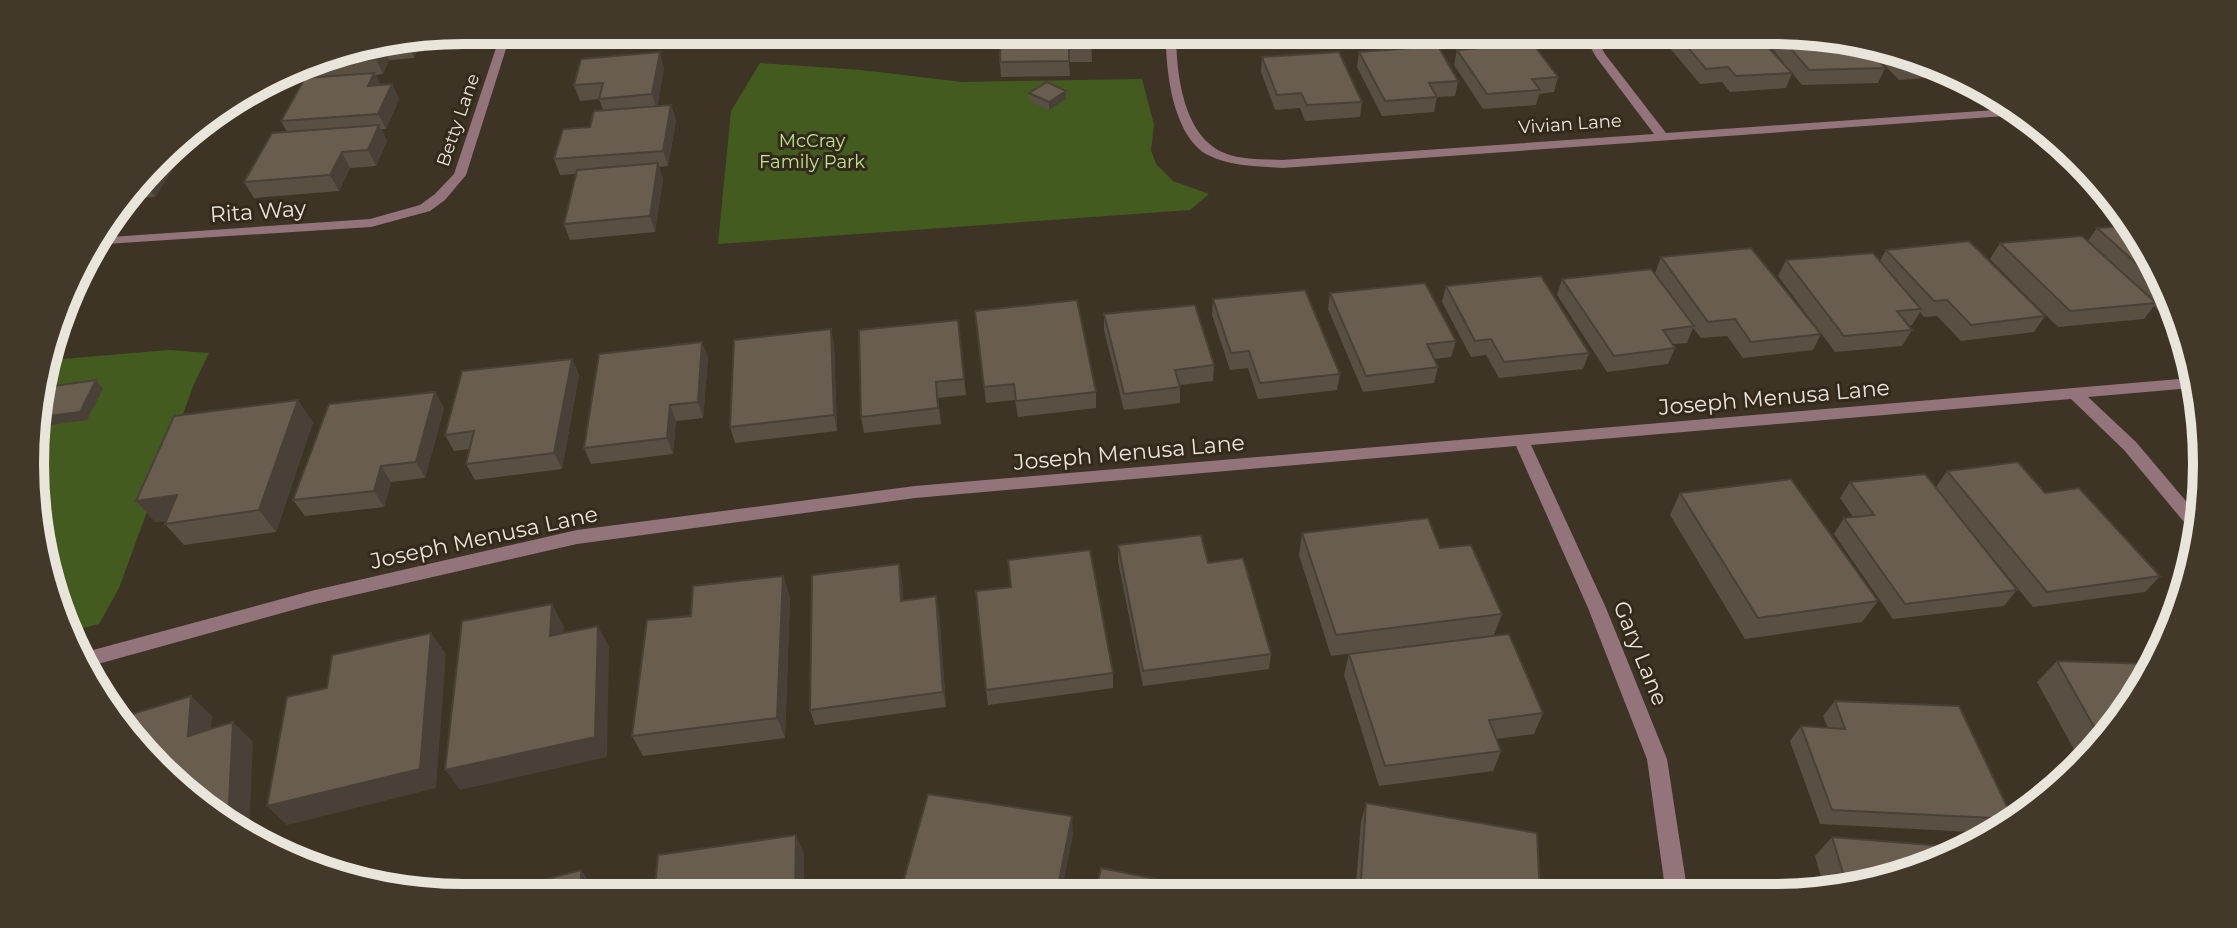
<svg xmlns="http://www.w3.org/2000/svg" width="2237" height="928" viewBox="0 0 2237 928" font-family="Montserrat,sans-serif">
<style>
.green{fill:#445b20}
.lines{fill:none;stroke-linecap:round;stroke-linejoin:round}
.minor{fill:#94747b;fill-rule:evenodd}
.wall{fill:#595043}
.shaded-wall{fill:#494137}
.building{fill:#685d4e;stroke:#494137;stroke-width:2}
.labels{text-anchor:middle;stroke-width:6;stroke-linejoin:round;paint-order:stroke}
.far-street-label{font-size:18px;fill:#eae5db;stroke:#332a1c}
.far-park-label{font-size:18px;fill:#bee48d;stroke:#332a1c}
.street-label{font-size:22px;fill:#eae5db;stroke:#332a1c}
.rim{fill:none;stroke:#eae5db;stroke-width:10}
</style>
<rect width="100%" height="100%" fill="#3d3425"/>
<path class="green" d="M760,63L861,70L962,82L1142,79L1154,125L1151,150L1156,164L1173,181L1209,194L1190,210L718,244L731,111Z
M169,350L209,353L194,384L119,588L99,624L72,631L38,549L34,407L50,360Z"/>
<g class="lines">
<path class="minor" d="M502,30H512L466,175L445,200L430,211L371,227L90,245L96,238L370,219L420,205L435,194L454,174Z
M1166,30H1176C1176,71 1182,138 1227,154C1244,160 1264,159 1282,160L1654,134L1596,57L1581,30H1591L1605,54L1666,133L2009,109L2019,115L1282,168C1258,166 1231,167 1208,155C1172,136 1165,67 1166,30Z
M2191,378L2192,388L2088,397L2136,442L2196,513L2194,529L2189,528L2124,450L2071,399L1531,445L1606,608L1667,759L1688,895H1666L1647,759L1588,608L1516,446L915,498L577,544L311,605L87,667L82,653L311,591L577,530L915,486Z"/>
</g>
<path class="wall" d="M581,30H667L665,42L585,48L580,33Z
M681,30H763V33L684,38Z
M789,30H870L871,36L791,43Z
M887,30H964L888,37Z
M1091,30L1092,62H1069L1070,76L1001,77L1000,62Z
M1254,30H1353L1351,42L1262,49Z
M1422,30H1513V32L1426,37Z
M1668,30H1752L1785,64L1765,40L1769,30L1864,45L1885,68L1878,83L1802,85L1792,73L1786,88L1730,92L1722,82L1700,84L1664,41Z
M423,37L414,58L389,60L383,74L376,75L380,85L392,84L399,99L386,129H381L387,141L376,166L350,168L339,191L254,198L244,182L287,132L281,121L308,78L302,66L324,53Z
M1865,45L1912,53L1953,76L1899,80Z
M1457,50L1558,77L1554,92L1539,94L1536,105L1483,109L1454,65Z
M1359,52L1458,81L1455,96L1437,97L1434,112L1382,116L1357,67Z
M1262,57L1362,102L1360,117L1305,121L1300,108L1275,110L1261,72Z
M664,68L657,106L671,105L676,121L668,166L659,167L663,179L655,232L570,240L564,224L576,174L560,175L554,159L590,127L603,110L599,99L580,101L574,85Z
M1066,91V99L1049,110L1030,101L1029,93Z
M230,107L214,134L180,136Z
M179,137L186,148L155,197L128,199Z
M2097,228L2162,272L2173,314L2163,315L2154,306L2144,319L2058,327L1990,259L2000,243L2088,241Z
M1886,250L2045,316L2034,332L1961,341L1937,316L1924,317L1920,312L1912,325L1909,326L1912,330L1902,346L1835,352L1778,276L1786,260L1880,261Z
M1661,257L1821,334L1813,350L1743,358L1727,336L1701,338L1693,328L1687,343L1673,344L1675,348L1668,364L1607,372L1557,295L1562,279L1670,295L1655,273Z
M1446,286L1589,353L1583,369L1499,378L1486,355L1471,357L1442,302Z
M1330,293L1456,341L1451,357L1434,359L1438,367L1434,383L1363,392L1328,309Z
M1213,299L1340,374L1337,390L1258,399L1248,368L1230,370L1212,315Z
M975,311L1096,392V408L1018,417L1015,400L986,403Z
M1104,314L1214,365L1213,381L1180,385V403L1124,410L1104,330Z
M958,320L966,395L938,398L941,424L864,433L861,417Z
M831,329L834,345L837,431L735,443L730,427Z
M702,342L708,358L703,418L676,421L673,454L591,464L584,448Z
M572,359L579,375L562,469L475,480L466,464L469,449L454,451L445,435Z
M435,392L444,408L425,478L391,482L384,507L305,516L293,500Z
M313,422L276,532L184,545L165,524L166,521L155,522Z
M1947,471L2045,493L2160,576L2145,592L2033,607L1965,524L2017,590L2004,606L1893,619L1834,534L1844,518L1853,517L1840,498L1850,482L1936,487Z
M1680,493L1878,601L1862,622L1745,639L1670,515Z
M1302,533L1440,548L1502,614L1494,635L1331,656L1299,555Z
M1118,545L1208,563L1271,654L1269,669L1143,686L1118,561Z
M783,576L790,597L785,738L643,756L632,736L691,616Z
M902,580L903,600L939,612L946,707L815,725L810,710Z
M1349,654L1543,713L1534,734L1496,739L1501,751L1493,771L1379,786L1344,675Z
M2057,661L2134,706L2082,764L2037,682Z
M1113,673V688L988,705L986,690Z
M1835,701L2013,819L1991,833L1820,824L1790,741L1801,726L1828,728L1823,716Z
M1366,803L1540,895L1355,896L1361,822Z
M1832,837L1940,865L1826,894L1815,856Z"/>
<path class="shaded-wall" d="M661,30H667L665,42Z
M423,37L414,58L408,43L409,39Z
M382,45L389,60L383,74L376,59Z
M660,52L664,68L657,110L652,94Z
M374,73L382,88L368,86Z
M392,84L399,99L386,129L378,114Z
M1066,91V99L1049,110V102Z
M671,105L676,121L668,166L663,151Z
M230,107L214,134L207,121Z
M379,125L387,141L376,166L368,150Z
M179,137L186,148L155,197L144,181L152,170Z
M342,152L350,168L339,191L330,175Z
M658,163L663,179L655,232L650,216Z
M831,329L834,345L837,431L834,415Z
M702,342L708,358L703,418L698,402Z
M572,359L579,375L562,469L554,453Z
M96,380L103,389L87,420L37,427L34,424V418Z
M435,392L444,408L425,478L416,462Z
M298,400L313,422L276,532L259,510Z
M670,405L676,421L673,454L667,438Z
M381,466L391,482L384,507L374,491Z
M177,495L195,516L155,522L136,501Z
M899,564L902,580L904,616L901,601Z
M783,576L790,597L785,738L777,718Z
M936,596L939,612L946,707L943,692Z
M552,604L564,626L562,656L550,636Z
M598,626L609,647L607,757L460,790L445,770Z
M431,633L446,654L436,788L287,825L267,806Z
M191,696L212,716L209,756L188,736Z
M233,722L253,742L249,835L228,823Z
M1072,816L1073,835L1061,896H1056Z
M796,835L804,854V897H795Z
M581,870L594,888V898H581Z"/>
<path class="building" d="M581,30H623L580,33Z
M1001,30H1091L1092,47H1069V61L1000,62Z
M1262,30H1315L1263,34Z
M1673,30H1752L1792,73L1736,76L1728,67L1706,69Z
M1775,30L1864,45L1885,68L1809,70Z
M409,39L408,43L382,45L376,59L302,66L324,53Z
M1533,44L1558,77L1532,79L1540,90L1487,94L1457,50Z
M1438,46L1458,81L1429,83L1437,97L1385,101L1359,52Z
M1891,49L1912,53L1931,64L1907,65Z
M660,52L652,94L599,99L603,83L574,85L581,59Z
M1339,52L1362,102L1307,105L1301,93L1277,95L1262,57Z
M374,73L368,86L392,84L378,114L281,121L305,78Z
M1047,82L1066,91L1049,102L1029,93Z
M671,105L663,151L554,159L563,129L590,127L594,111Z
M379,125L368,150L342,152L330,175L244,182L272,133Z
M658,163L650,216L564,224L577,170Z
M2127,226L2162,272L2167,291L2097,228Z
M2082,236L2156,303L2070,311L2000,243Z
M1969,241L2045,316L1971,325L1947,300L1934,301L1886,250Z
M1751,248L1821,334L1751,342L1735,319L1708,322L1661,257Z
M1873,253L1921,309L1897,311L1912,330L1844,336L1786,260Z
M1651,269L1694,326L1663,330L1675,348L1614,356L1562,279Z
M1541,276L1589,353L1504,362L1491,339L1475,341L1446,286Z
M1425,283L1456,341L1427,344L1438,367L1366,376L1330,293Z
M1305,290L1340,374L1260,383L1249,351L1231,353L1213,299Z
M1077,300L1096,392L1016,401L1014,384L984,387L975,311Z
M1195,305L1214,365L1175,370L1180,387L1124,394L1104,314Z
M958,320L964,379L936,382L938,408L861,417L859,330Z
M831,329L834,415L730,427L734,340Z
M702,342L698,402L670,405L667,438L584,448L599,354Z
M572,359L554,453L466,464L474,431L445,435L462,371Z
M96,380L80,412L34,418V410L47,387Z
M435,392L416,462L381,466L374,491L293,500L329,404Z
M298,400L259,510L165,524L177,495L136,501L174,416Z
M2018,462L2045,493L2079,488L2160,576L2047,592L1947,471Z
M1925,474L2017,590L1905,604L1844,518L1874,515L1850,482Z
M1791,479L1878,601L1758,618L1680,493Z
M1428,518L1440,548L1471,545L1502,614L1336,635L1302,533Z
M1201,535L1208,563L1243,558L1271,654L1143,671L1118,545Z
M1090,550L1113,673L986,690L976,591L1011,587L1008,560Z
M899,564L901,601L936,596L943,692L810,710L812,575Z
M783,576L777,718L632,736L647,620L691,616L693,586Z
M552,604L550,636L598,626L595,737L445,770L462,621Z
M431,633L420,769L267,806L287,697L327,688L332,655Z
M1509,634L1543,713L1489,720L1501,751L1385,766L1349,654Z
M2057,661L2154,664L2134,706L2102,741Z
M191,696L188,736L233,722L228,823L200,809L116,719Z
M1835,701L1959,706L2013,819L1832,810L1801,726L1845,729Z
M928,794L1072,816L1056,896L899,897Z
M1366,803L1537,833L1540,895L1360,896Z
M796,835L795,897H654L658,855Z
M1832,837L1967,848L1940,865L1848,889Z
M1101,868L1239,896H1095Z
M581,870V898H476Z"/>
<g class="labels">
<g class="far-street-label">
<text transform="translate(458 120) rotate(-71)" y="6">Betty Lane</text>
<text transform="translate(1570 124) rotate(-4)" y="6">Vivian Lane</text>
</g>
<g class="far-park-label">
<text x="812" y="147">McCray<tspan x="812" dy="21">Family Park</tspan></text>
</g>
<g class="street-label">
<text transform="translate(258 211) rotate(-4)" y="8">Rita Way</text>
<text transform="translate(1774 397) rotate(-5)" y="8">Joseph Menusa Lane</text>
<text transform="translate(1129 452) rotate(-5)" y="8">Joseph Menusa Lane</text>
<text transform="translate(484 537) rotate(-12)" y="8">Joseph Menusa Lane</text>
<text transform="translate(1641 653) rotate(68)" y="8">Gary Lane</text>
</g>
</g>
<path d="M0 0H2237V928H0ZM464 44H1773A420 420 0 0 1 2193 464V464A420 420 0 0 1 1773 884H464A420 420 0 0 1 44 464V464A420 420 0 0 1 464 44Z" fill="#42392b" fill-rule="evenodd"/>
<path class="rim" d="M464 44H1773A420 420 0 0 1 2193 464V464A420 420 0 0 1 1773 884H464A420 420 0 0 1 44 464V464A420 420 0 0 1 464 44Z"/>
</svg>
